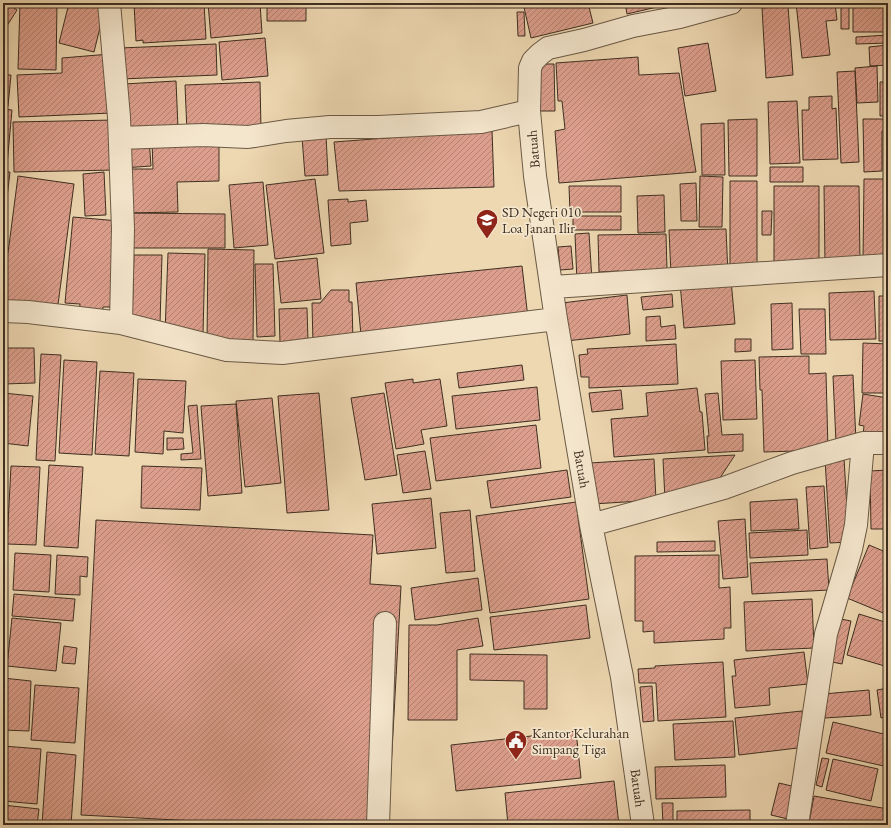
<svg xmlns="http://www.w3.org/2000/svg" width="891" height="828" viewBox="0 0 891 828" font-family="'EB Garamond',serif">
<style>
.building{fill:url(#building-hatch);stroke:#3e2f21}
.lines{fill:none;stroke-linecap:round;stroke-linejoin:round}
.street-casing{stroke:#6a5945;stroke-width:24}
.street{stroke:#f4e6cd;stroke-width:22}
.labels{text-anchor:middle;stroke-width:3.5;stroke-linejoin:round;paint-order:stroke}
.street-label{font-size:14px;fill:#3e2f21;stroke:#f4e6cd}
.poi-label{font-size:14px;fill:#3e2f21;stroke:#f4e6cd;text-anchor:start}
</style>
<defs>
<pattern id="building-hatch" width="6" height="6" patternUnits="userSpaceOnUse"><rect width="6" height="6" fill="#dd9f8d"/><path d="M-1 1l2-2M0 6l6-6M5 7l2-2" fill="none" stroke="#b58273"/></pattern>
</defs>
<rect width="100%" height="100%" fill="#eed8b2"/>
<filter id="stains"><feTurbulence type="fractalNoise" baseFrequency=".005" numOctaves="4"/><feColorMatrix values="0 0 0 0 .2 0 0 0 0 .09 0 0 0 0 .02 0 0 0 .5 -.17"/></filter>
<radialGradient id="worn" r=".72"><stop offset=".6" stop-color="#630" stop-opacity="0"/><stop offset="1" stop-color="#630" stop-opacity=".3"/></radialGradient>
<path class="building" d="M3,3H7L17,10L3,32Z
M20,3H57L56,70L18,69Z
M69,3H106L94,52L59,43Z
M204,3L206,39L143,43V40L136,41L134,4Z
M208,3H260L262,33L211,38Z
M267,3H306V21H267Z
M523,3H588L593,23L531,38Z
M607,3H619V4L609,7Z
M625,3H674L627,14Z
M796,3H835L837,20L826,21L830,55L802,58Z
M841,3H849V29H841Z
M853,3H888V32H853Z
M788,6L793,75L766,78L762,8Z
M517,12H524L525,36H518Z
M888,35V43L856,44V37Z
M265,38L268,76L222,80L219,42Z
M708,43L716,91L685,96L678,48Z
M216,44L217,75L121,79L120,48Z
M888,45V65L870,66L869,47Z
M110,54L112,113L19,117L17,75L62,73V58Z
M638,57L639,75L679,73L696,172L559,183L555,131L565,129L562,101H558L556,63Z
M537,64H554L555,111H537Z
M877,66L878,102L857,103L855,68Z
M855,71L859,162L841,163L837,72Z
M3,75H11L8,106L3,105Z
M176,81L178,128L126,127L124,84Z
M260,82L261,129L187,132L185,85Z
M880,82H888V116H880Z
M832,96V109L836,108L838,159L803,160L802,110H809V97Z
M797,101L800,163L770,164L768,102Z
M3,109L12,110L7,165H3Z
M757,119V176H729L728,120Z
M863,119H887V131H882V171L864,172Z
M115,120L116,170L14,172L13,122Z
M724,123L725,175H702L701,124Z
M492,130L494,187L339,191L334,142Z
M885,134H888V162H886Z
M326,135L328,175L305,176L302,137Z
M149,138L151,166L123,168L122,139Z
M219,140V181L177,182L178,212L127,213V169H153L152,141Z
M770,167H803V182H770Z
M3,172H10L3,232Z
M104,172L106,215L85,216L83,174Z
M18,176L74,184L57,312L3,305V252L8,253Z
M700,176L723,177L722,227H699Z
M315,179L324,253L275,259L266,185Z
M864,179H888V260H863Z
M730,181H757V269H730Z
M263,182L268,245L234,248L229,185Z
M696,183L697,221H681L680,184Z
M569,186H621V212H570Z
M774,186H819V267H774Z
M824,186H859L860,264H825Z
M664,195L665,232L638,233L637,196Z
M348,199V202L366,200L368,221L350,223L351,244L331,246L328,200Z
M762,211H772L771,235H762Z
M126,213L225,214V248H126Z
M573,216H621V230H573Z
M73,217L119,221L111,307H103L102,318L79,315L80,304L65,303Z
M726,229L728,274L671,275L669,230Z
M589,233L592,281L577,282L575,234Z
M666,234L667,270L619,279V271L599,272L598,235Z
M571,246L573,269L560,270L558,247Z
M208,249L254,250L253,344L207,343Z
M168,253L205,254L203,334L165,333Z
M134,255H162L160,324L132,323Z
M317,258L321,299L281,303L277,262Z
M255,264H273L275,336L257,337Z
M522,266L528,318L361,335L356,283Z
M731,280L735,324L684,328L680,283Z
M331,290H349V302H352L353,342L313,344L312,303H320Z
M874,291L876,339L830,340L829,293Z
M672,294L673,307L643,310L641,297Z
M627,295L630,334L566,341L562,303Z
M879,296H888V341H879Z
M792,303L793,349L772,350L771,304Z
M307,308L308,341L280,343L279,309Z
M799,309H825L826,354H801Z
M660,316L661,327L675,325L676,339L646,341V317Z
M735,339H751V351L735,352Z
M863,343L888,344V393H862Z
M676,344L678,384L589,388V377H581L579,355L588,354L587,349Z
M3,348H34L35,383L3,384Z
M41,354L61,355L55,461L36,460Z
M809,356V374L826,373L828,450L764,452L762,390H760L759,357Z
M64,360L97,362L92,455L59,453Z
M755,360L757,419L723,420L721,361Z
M522,365L524,380L459,388L457,373Z
M100,371L134,373L129,456L95,454Z
M853,375L856,442L836,443L833,376Z
M138,379L186,381L183,433L164,431L163,454L135,452Z
M413,379V383L440,379L447,426L421,430L424,444L396,449L385,383Z
M537,387L540,420L456,429L452,396Z
M697,388L700,412H702L705,450L614,457L611,419L648,416L646,393Z
M621,390L623,409L592,412L589,393Z
M3,393L33,396L28,446L3,443Z
M319,393L329,510L287,513L278,396Z
M384,393L397,475L365,480L351,398Z
M718,393L722,435L743,434V451L708,453L707,436H709L705,394Z
M863,394L888,398V439L863,435L864,426L859,425Z
M272,398L281,483L245,487L236,401Z
M236,404L242,493L208,496L201,406Z
M197,405L201,459L181,460V454L193,453L188,406Z
M536,425L541,468L436,481L430,438Z
M167,438H183L184,449L167,450Z
M425,451L431,489L403,493L397,455Z
M735,455L718,481L665,500L663,459Z
M844,458L849,542L830,543L825,459Z
M654,459L656,500L593,504L590,463Z
M49,465L83,467L78,548L44,546Z
M11,466L40,467L36,545L7,544Z
M142,466L202,468L200,510L141,508Z
M3,467H6L4,500H3Z
M567,470L571,497L491,508L487,481Z
M888,470V529H871L870,471Z
M824,486L828,547L810,549L806,487Z
M431,498L436,548L377,554L372,504Z
M797,499L799,529L751,531L750,502Z
M576,502L589,599L490,613L476,516Z
M470,510L475,571L446,573L440,513Z
M745,519L748,577L723,579L718,521Z
M96,520L373,535L370,584L401,586L388,825H272L81,815Z
M807,530L808,555L750,558L749,533Z
M715,541V551L657,552V542Z
M869,545L888,553V615L847,598Z
M15,553L51,555L49,592L13,590Z
M57,555L88,557L87,577L80,576V595L55,594Z
M719,555V588L730,587L731,628H724V639L654,643V631L643,632V621H635V556Z
M827,559L829,590L752,594L750,563Z
M3,564L7,565L3,615Z
M478,578L482,610L415,620L411,588Z
M14,594L75,599L73,621L12,616Z
M812,599L814,648L746,651L744,602Z
M586,605L590,638L494,650L490,617Z
M859,614L888,623V667L847,655Z
M12,618L61,623L56,671L7,666Z
M478,618L483,646L457,650V720H408L409,625H437Z
M841,619L851,621L842,664L832,662L834,620Z
M64,646L77,648L75,664L62,663Z
M804,652L808,684L769,688L770,705L735,708L732,676H736L734,660Z
M470,654L547,655V709H524V681L470,680Z
M723,662L726,717L658,721L656,683H639L638,669L655,668V666Z
M3,678L31,681L29,731L3,730Z
M35,685L79,688L75,743L31,740Z
M652,686L654,721L643,722L640,687Z
M888,688V716L881,718L877,690Z
M869,690L871,715L825,718L823,694Z
M802,711L806,747L739,755L735,718Z
M733,721L735,757L675,760L673,724Z
M833,722L888,735V767L826,753Z
M576,731L581,778L456,791L451,745Z
M3,746L41,749L37,804L3,801Z
M47,752L76,755L71,825H42Z
M822,758L829,759L822,787L816,785Z
M833,759L878,769L871,801L826,790Z
M725,765L726,797L656,799L655,767Z
M614,781L619,825H508L505,793Z
M779,783L800,788L792,820L771,815Z
M814,796L888,809V825H821L809,823Z
M662,803H673V825H663Z
M3,805L39,809L37,825H3Z
M750,810V825H677V811Z
M779,822V825H754V824Z"/>
<g class="lines">
<g class="street-casing">
<path id="street" d="M109,3L119,117L123,229L121,323
M120,138L203,135L248,137L286,131L330,127H378L481,122L529,111
M553,287L888,265
M3,311L28,312L121,323L227,350L282,353L556,319
M591,525L724,488L792,463L863,443H888
M378,825L385,623
M643,825L622,677L591,525L556,319L535,176L529,111L530,68L533,61L540,54L548,48L584,40L633,26L680,17L731,3
M797,825L826,634L851,549L856,525L863,443"/>
</g>
<use href="#street" class="street"/>
</g>
<defs>
<g id="school-pin" transform="scale(1.15)"><path d="M0 17L-7.5 6A9.5 9.5 0 1 1 7.5 6Z" fill="#8f2418" stroke="#f4e6cd"/><path d="M0-5L7-2L0 1L-7-2ZM-4 1L0 2.5L4 1V4Q0 6-4 4Z" fill="#fff"/></g>
<g id="civic-pin" transform="scale(1.15)"><path d="M0 17L-7.5 6A9.5 9.5 0 1 1 7.5 6Z" fill="#8f2418" stroke="#f4e6cd"/><path d="M-.6-6.5H3V-4.5H.6V-3L4-1V1h2V6H-6V1h2V-1L-.6-3ZM-1.2 2.5V6h2.4V2.5Z" fill="#fff"/></g>
</defs>
<g fill-rule="evenodd">
<use href="#school-pin" x="487" y="220"/>
<use href="#civic-pin" x="516" y="741"/>
</g>
<g class="labels">
<g class="street-label">
<text transform="translate(533 149) rotate(-95)" y="5">Batuah</text>
<text transform="translate(582 469) rotate(80)" y="5">Batuah</text>
<text transform="translate(638 788) rotate(82)" y="5">Batuah</text>
</g>
<g class="poi-label">
<text x="502" y="217">SD Negeri 010<tspan x="502" dy="16">Loa Janan Ilir</tspan></text>
<text x="532" y="738">Kantor Kelurahan<tspan x="532" dy="16">Simpang Tiga</tspan></text>
</g>
</g>
<rect width="891" height="828" fill="none" stroke="#eed8b2" stroke-width="16"/>
<rect x="4" y="4" width="883" height="820" fill="none" stroke="#3e2f21" stroke-width="2"/>
<rect x="8" y="8" width="875" height="812" fill="none" stroke="#3e2f21"/>
<rect width="100%" height="100%" filter="url(#stains)"/>
<rect width="100%" height="100%" fill="url(#worn)"/>
</svg>
